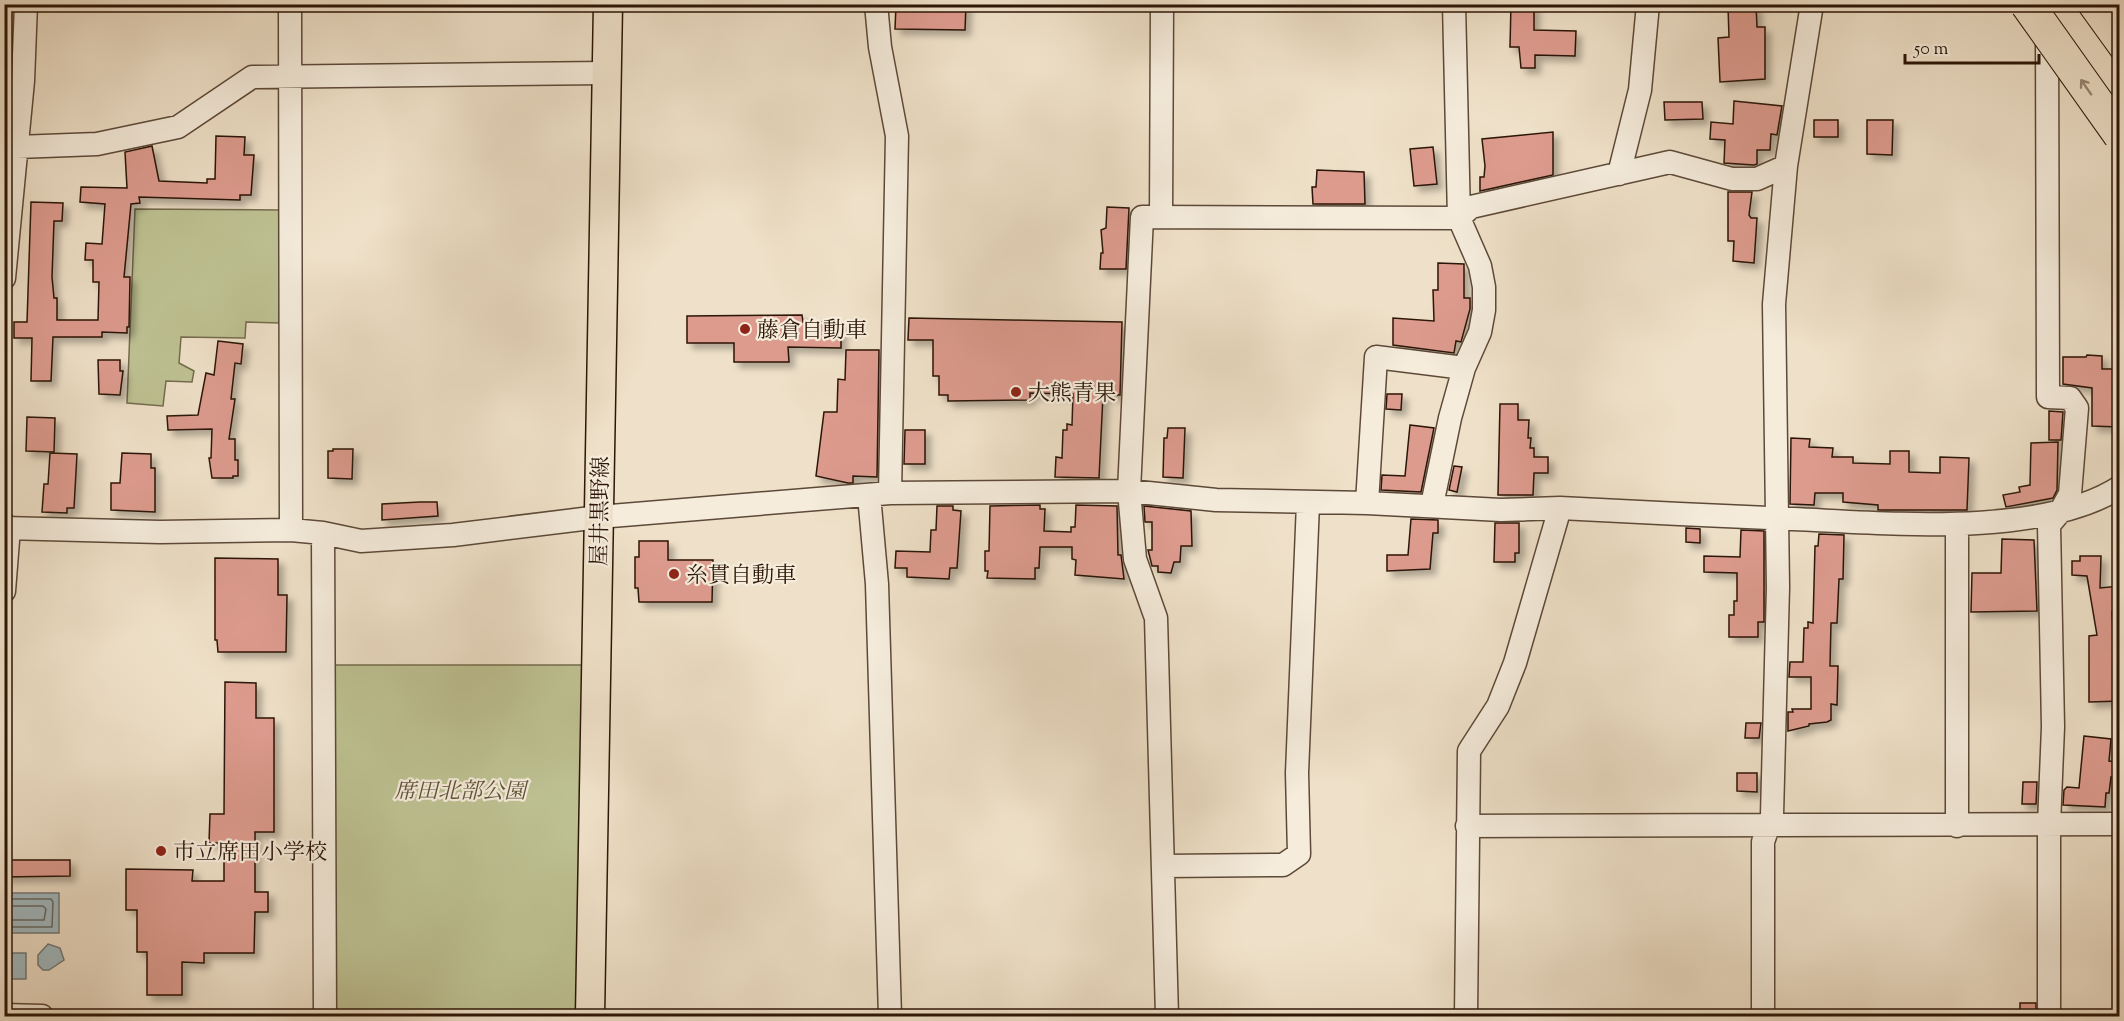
<svg xmlns="http://www.w3.org/2000/svg" width="2124" height="1021" viewBox="0 0 2124 1021" font-family="'Sorts Mill Goudy','Noto Serif JP',serif">
<style>
.green{fill:#bec293;stroke:#756c4d;stroke-width:1.5}
.water{fill:#a1bac2;stroke:#727877;stroke-width:1.5}
.lines{fill:none;stroke-linecap:round;stroke-linejoin:round}
.shore{stroke:#666864;stroke-width:1.5}
.building{fill:#dd9b8e;stroke:#2c1607;stroke-width:1.5;filter:url(#shadow)}
.minor-casing{stroke:#5d4938;stroke-width:25}
.major-casing{stroke:#2c1607;stroke-width:31}
.highway-casing{stroke:#2c1607;stroke-width:35}
.minor{stroke:#f5ecdc;stroke-width:22}
.major{stroke:#efe1c9;stroke-width:28}
.highway{stroke:#efe1c9;stroke-width:33}
.highway-bridge-casing{stroke:#2c1607;stroke-width:35;stroke-linecap:butt}
.highway-bridge{stroke:#efe1c9;stroke-width:33}
.oneway{stroke:#978672}
.poi-dot{fill:#8f2418;stroke:#f5ecdc;stroke-width:2}
.labels{text-anchor:middle;stroke-width:4.5;stroke-linejoin:round;paint-order:stroke}
.poi-label{font-size:22px;fill:#2c1607;stroke:#f5ecdc;text-anchor:start}
.street-label{font-size:22px;fill:#2c1607;stroke:#f5ecdc}
.park-label{font-size:22px;font-style:italic;fill:#5f5238;stroke:#f5ecdc}
</style>
<defs>
<filter id="shadow"><feDropShadow dx="5.5" dy="5.5" stdDeviation="3" flood-color="#0004"/></filter>
</defs>
<rect width="100%" height="100%" fill="#efe1c9"/>
<filter id="stains"><feTurbulence type="fractalNoise" baseFrequency=".00333" numOctaves="4"/><feColorMatrix values="0 0 0 0 .2 0 0 0 0 .09 0 0 0 0 .02 0 0 0 .5 -.17"/></filter>
<radialGradient id="worn" r=".72"><stop offset=".6" stop-color="#630" stop-opacity="0"/><stop offset="1" stop-color="#630" stop-opacity=".3"/></radialGradient>
<path class="green" d="M135,209L280,210L279,323L246,322L245,338L181,337L179,363L194,371L192,382L166,381L163,406L127,403Z
M334,665H588L582,1016H336Z"/>
<path class="water" d="M5,893H59V933H5Z
M48,944L60,948L64,960L49,970H43L38,965V955Z
M5,953H26V979H5Z"/>
<g class="lines">
<path class="shore" d="M4,899H51L53,902L52,927H4
M4,906H43L46,909L44,920H4"/>
</g>
<path class="building" d="M940,4H966L965,30L895,29L896,5Z
M1511,4H1534V30L1576,31L1575,56L1535,55V68H1521L1519,47H1510Z
M1756,5L1757,27H1765V79L1720,82L1718,38L1729,37L1728,6Z
M1734,101L1782,106L1777,135L1771,134L1770,150H1757V164L1754,165L1724,163L1725,140L1710,139L1711,122L1733,124Z
M1664,102H1702L1703,119L1665,120Z
M1814,120H1838V137H1814Z
M1867,120H1893L1892,155L1867,154Z
M1553,132V175L1480,191V177H1484L1485,166L1482,139Z
M216,136L245,137L244,155H254L251,195H240V200L139,197L140,203L131,204L124,277H130L129,327H127V333L102,332V337H53L51,381H31L32,338H14V322H27L31,202L63,203L62,221H54L52,277L54,298H57V320H98L99,282H93V260H85L86,243L102,244L105,204L80,202L81,187L127,188L125,152L152,146L159,181L207,183V179H215Z
M1433,147L1437,184L1414,186L1410,149Z
M1317,170L1364,172L1365,204H1313L1312,187H1316Z
M1728,192H1752L1749,215L1751,218H1757L1754,263L1733,261L1734,241H1728Z
M1107,207L1129,208L1126,269H1100L1101,253H1103L1101,230L1106,228Z
M1438,263L1464,264V298H1470V309L1461,342L1456,341L1454,353L1393,345V318L1434,321L1433,290H1438Z
M802,315L803,322H841V348L788,347L789,362H734V343H687V316Z
M909,318L1122,322L1120,395H1103L1099,478L1055,477L1056,457L1062,458L1063,430H1067V424L1072,425L1073,394L1030,393V400L948,401V395H939V376H933V340H908Z
M218,341L243,344L241,364L235,363L231,399H235L229,439H235V460H238V476H233V478H212L209,458H211L212,429L168,430L167,416L198,415L206,373L214,375Z
M846,350H879L877,477L853,476V483H848L816,476L824,412H837L838,379L845,380Z
M2087,355L2102,356V369H2118L2119,427L2092,426V388L2063,384V357H2086Z
M98,360H120V371H123L120,395L99,394Z
M1387,394H1402L1401,410L1386,409Z
M1500,404H1518V420H1529L1528,438H1531L1530,448H1534V457H1548V473H1534L1533,495H1498Z
M2049,411L2063,412L2061,440H2049Z
M27,417L55,418L54,452L26,451Z
M1410,425L1434,428L1421,492L1381,490L1382,475L1405,476Z
M1168,428H1185L1183,478L1163,477L1164,438H1167Z
M905,430H925V464H904Z
M1791,438L1810,439L1809,447L1833,448L1832,457H1853V463L1890,464V451H1909V472L1940,473V457L1969,458L1967,510H1878V505L1843,502V493H1815L1814,505L1790,504Z
M2058,442L2057,490L2053,498L2006,507L2003,495L2020,492L2019,487L2030,485L2031,443Z
M333,449H353L352,479L328,478V451H333Z
M50,453L77,454L74,508H67V513L42,512L44,484H48Z
M122,453L151,454V468H155V512L111,510V483H120Z
M1454,466L1462,467L1457,492L1449,490Z
M420,502H437L438,516L382,520V504Z
M1040,505V509H1045L1044,531L1071,532V527H1075L1076,505L1117,506L1118,555H1121L1124,579L1075,575L1076,560L1072,559V547H1040L1039,568H1035V579L987,578L988,571H985V551H989L990,506Z
M937,506H953V510L961,511L957,568H950L949,579L907,577V568H895L896,551L930,552L931,530H936Z
M1144,506L1191,511L1192,546H1181L1180,562H1174L1171,573L1158,572V566H1152L1148,550H1152V522H1145Z
M1411,519L1438,520V533H1433L1430,569L1387,571V555H1408Z
M1495,523H1519V553H1515V562H1494Z
M1686,528L1700,529V543L1686,542Z
M1741,530L1764,531V622H1758V637H1729V615H1734V601H1737V573L1704,572V556L1740,557Z
M1819,534L1844,535L1843,579H1839L1837,623H1831L1830,666H1838L1837,705L1831,704V720L1827,722L1809,724V726L1788,731V712H1793L1792,709H1811V677H1789L1790,662H1803L1804,628H1808V622L1813,623L1815,546H1818Z
M2002,539L2034,540L2037,611L1971,612L1972,573H2001Z
M639,541H668V560H713L712,602H639L638,588H635V557H639Z
M2080,556H2101L2100,588L2120,586V611L2112,612L2114,655H2120V701L2089,702V636L2097,635L2087,576L2072,575V561H2080Z
M215,558L278,559V595H287L286,652H218L217,640H215Z
M225,682L256,683V718H274V832H255V892H268V912H255L254,953H204V963L182,962V995H147V952H137V910H126V869L193,870L192,881H224V843H209L210,814H224Z
M1746,723H1761L1759,738H1745Z
M2084,736L2111,739L2109,761L2117,762L2115,778L2111,777L2109,793H2106L2105,807L2063,805L2064,790L2067,787L2079,788Z
M1737,773H1757V792L1737,791Z
M2023,782H2037L2036,804H2022Z
M4,860H70V876L4,877Z
M2020,1003H2036V1017H2020Z"/>
<g class="lines">
<g class="minor-casing">
<path id="minor" d="M290,4L291,530
M876,4L880,47L897,136L890,493
M2047,30L2048,397L2070,398L2077,408L2070,494L2060,512L2049,525L2053,727L2049,825V1016
M17,147L97,144L178,127L252,77L606,73
M1619,174L1640,90L1648,4
M1161,217L1162,4
M4,278L23,81L26,4
M869,495L877,584L890,1016
M1367,503L1376,357L1464,368L1480,332L1484,310V287L1480,266L1459,218L1454,4
M1432,505L1450,418L1464,368
M4,524L9,528L4,591
M4,528L160,532L291,530L323,533L361,541L453,535L599,517L890,493L1129,491L1216,500L1367,503L1501,510L1560,508C1638,512 1715,516 1793,519C1885,523 2041,538 2120,487
M323,533L325,1016
M1467,826L2120,824
M1957,826V524
M1163,866L1283,865L1299,854L1297,773L1308,503
M4,1015L42,1016
M1167,1016L1156,618L1135,559L1129,491L1142,217L1459,218L1471,207L1670,162L1732,179H1757L1786,166
M1466,1016L1469,751L1498,706L1515,663L1560,508
M1763,1016V842L1772,815L1778,587L1774,304L1786,166L1812,4"/>
</g>
<g class="major-casing">
<path id="major" d="M590,1016L608,4"/>
</g>
<g class="highway-casing">
<path id="highway" d="M2053,4L2120,97"/>
</g>
<use href="#minor" class="minor"/>
<use href="#major" class="major"/>
<use href="#highway" class="highway"/>
<g class="highway-bridge-casing">
<path id="highway-bridge" d="M2027,4L2120,135"/>
</g>
<use href="#highway-bridge" class="highway-bridge"/>
</g>
<defs><path id="oneway-shaft" d="M-6 0H5M1.5-3L5.5 0L1.5 3" fill="none" stroke-width="1.6" stroke-linecap="round" stroke-linejoin="round" transform="scale(1.5)"/></defs>
<use class="oneway" href="#oneway-shaft" transform="translate(2086 87) rotate(-125)"/>
<g class="poi-dot">
<circle cx="745" cy="329" r="6"/>
<circle cx="1016" cy="392" r="6"/>
<circle cx="674" cy="574" r="6"/>
<circle cx="161" cy="851" r="6"/>
</g>
<g class="labels">
<g class="poi-label">
<text x="757" y="337">藤倉自動車</text>
<text x="1028" y="400">大熊青果</text>
<text x="686" y="582">糸貫自動車</text>
<text x="173" y="859">市立席田小学校</text>
</g>
<g class="street-label">
<text transform="translate(599 511) rotate(-89)" y="8">屋井黒野線</text>
</g>
<g class="park-label">
<text x="460" y="798">席田北部公園</text>
</g>
</g>
<rect width="2124" height="1021" fill="none" stroke="#efe1c9" stroke-width="24"/>
<rect x="6" y="6" width="2112" height="1009" fill="none" stroke="#2c1607" stroke-width="3"/>
<rect x="12" y="12" width="2100" height="997" fill="none" stroke="#2c1607" stroke-width="1.5"/>
<path d="M1905 54v9h134v-9" fill="none" stroke="#2c1607" stroke-width="3"/>
<text x="1914" y="54" font-size="18" fill="#2c1607" stroke="#f5ecdc" stroke-width="4.5" paint-order="stroke">50 m</text>
<rect width="100%" height="100%" filter="url(#stains)"/>
<rect width="100%" height="100%" fill="url(#worn)"/>
</svg>
